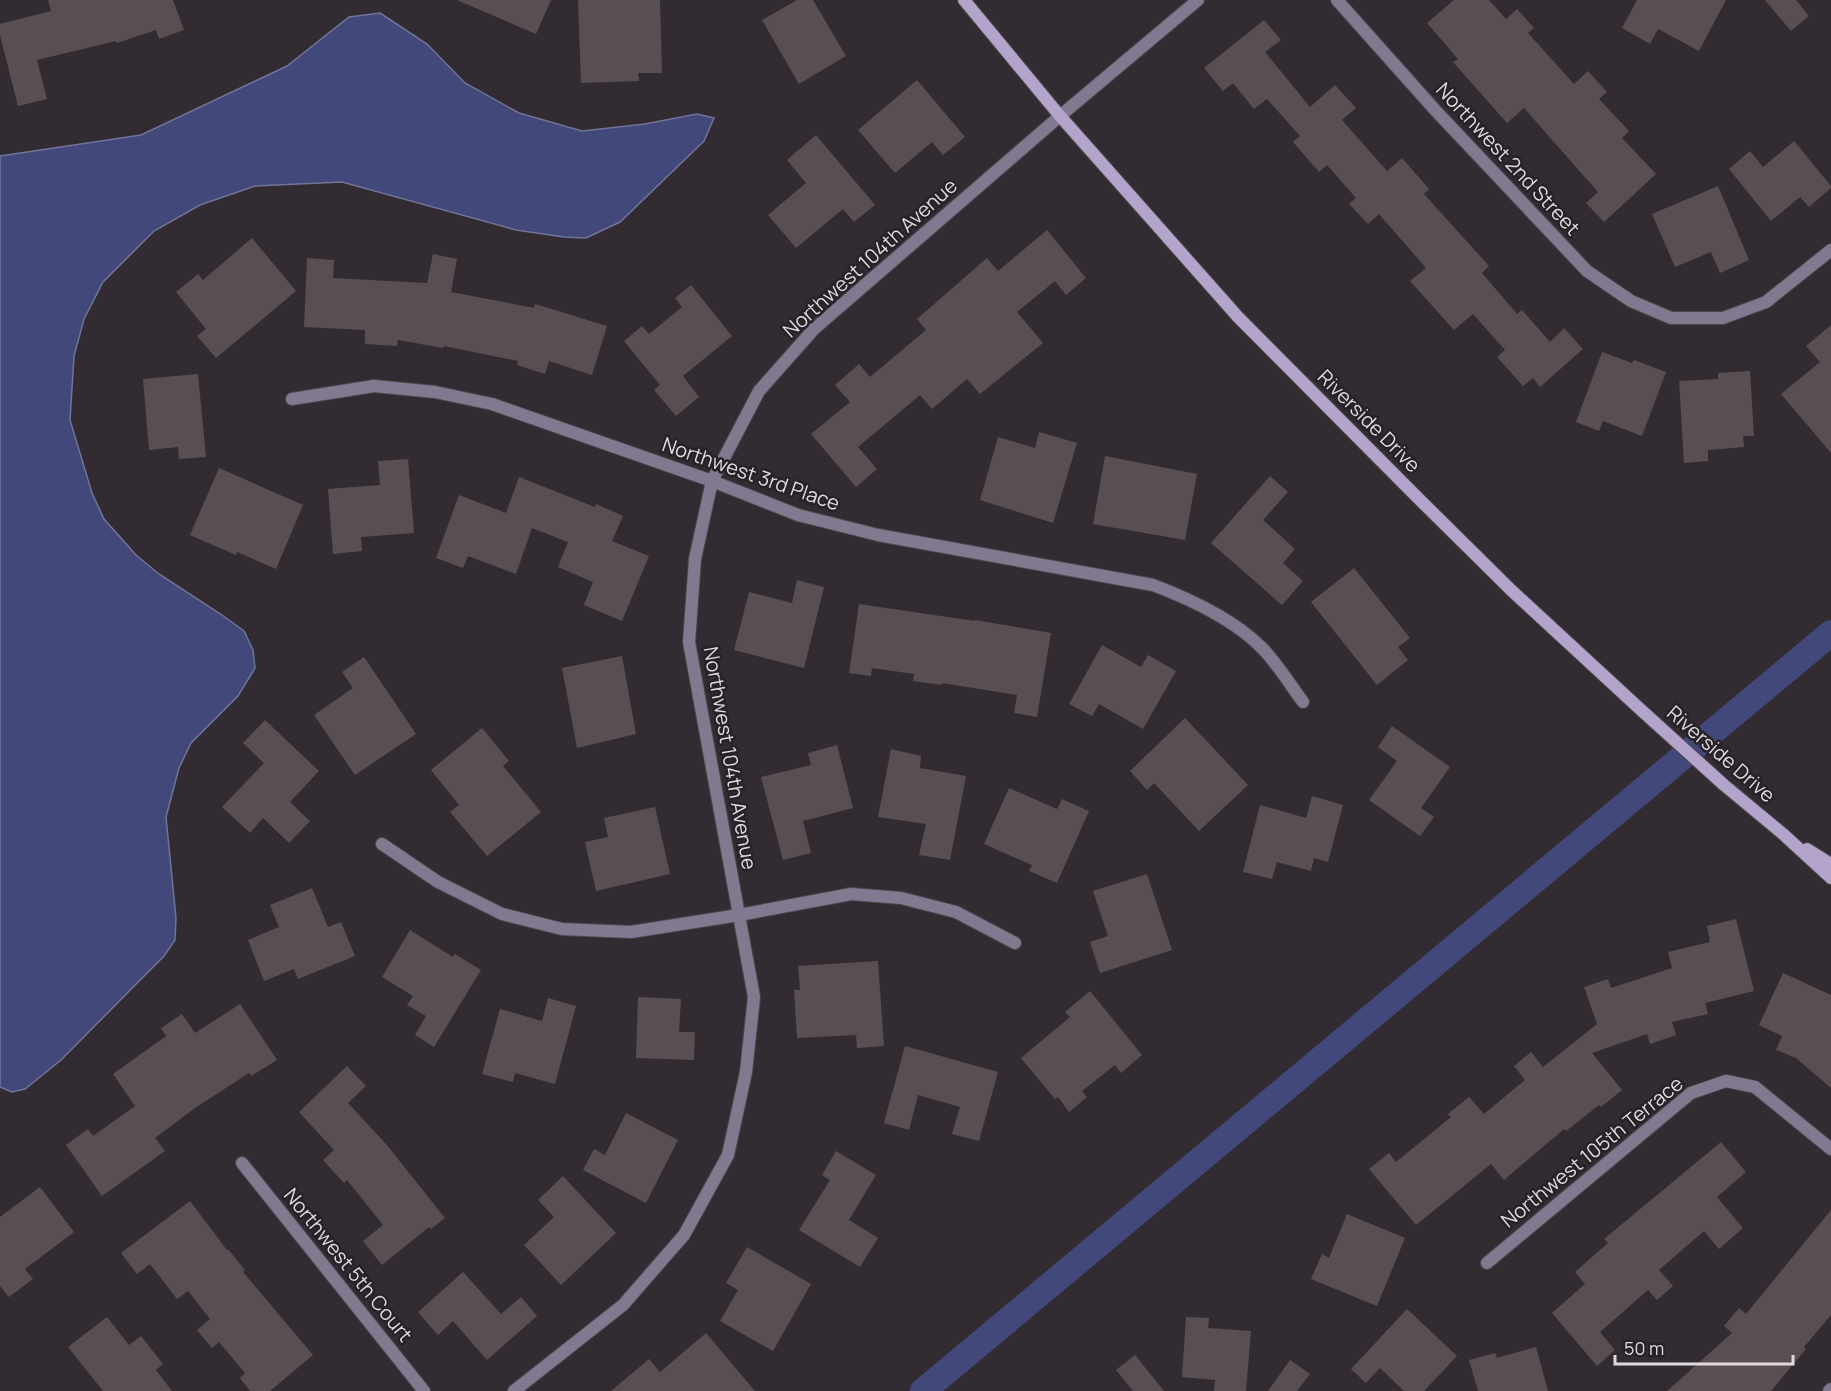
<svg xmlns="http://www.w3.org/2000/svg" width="1831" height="1391" viewBox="0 0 1831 1391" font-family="Manrope,sans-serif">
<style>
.water{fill:#42487a;stroke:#717498;stroke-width:1.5}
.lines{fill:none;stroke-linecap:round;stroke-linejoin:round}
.canal{stroke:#42487a;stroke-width:26}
.building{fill:#594f53}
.street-casing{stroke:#4e484d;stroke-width:14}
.secondary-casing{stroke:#4e484d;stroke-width:14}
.street{stroke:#827991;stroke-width:12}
.secondary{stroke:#b2a4ca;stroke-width:12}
.labels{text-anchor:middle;stroke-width:5;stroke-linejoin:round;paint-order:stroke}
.street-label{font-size:20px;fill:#dedadd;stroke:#282228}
</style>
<rect width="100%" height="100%" fill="#322c32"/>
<path class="water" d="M380,13L427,44L465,83L519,113L582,131L645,124L697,114L714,118L704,141L620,222L586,238L564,237L516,230L342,182L255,186L200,205L154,231L103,282L84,319L74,356L70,420L92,493L104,519L136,555L159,574L222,615L244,631L253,650L255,668L238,696L191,743L179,768L166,817L176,918L175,940L164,956L61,1060L25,1089L12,1092L0,1087V156L141,135L287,66L349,17Z"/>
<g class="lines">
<path class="canal" d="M923,1391L1831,633"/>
</g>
<path class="building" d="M48,0H173L184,30L159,39L156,30L117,43L116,41L37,60L47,99L18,106L0,35V24L51,11Z
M457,0H551L536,34Z
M578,0H660L662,73H638L639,81L581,83Z
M797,0H813L846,56L799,84L762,20Z
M1454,0H1489L1506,19L1517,9L1534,28L1528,33L1574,84L1588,71L1607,92L1599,99L1629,131L1622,138L1656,174L1604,222L1586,203L1598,192L1524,108L1507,123L1453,62L1458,59L1427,23Z
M1637,0H1726L1699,51L1658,29L1650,44L1622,28Z
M1765,0H1796L1809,16L1791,31Z
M1264,20L1281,40L1265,52L1310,107L1335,85L1356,108L1342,120L1387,171L1402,158L1429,189L1424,194L1489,266L1482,273L1517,314L1522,310L1550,342L1564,328L1583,349L1540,387L1533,378L1523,386L1497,357L1505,350L1473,314L1454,330L1410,281L1426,268L1379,214L1368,224L1349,204L1356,198L1327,165L1319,172L1293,142L1300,136L1267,99L1254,109L1233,83L1223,91L1204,68Z
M917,80L965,137L943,155L932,142L895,173L858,130Z
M816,135L875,205L854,222L843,209L796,248L768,215L806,183L787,160Z
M1794,141L1831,186V188L1809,207L1800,197L1771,221L1729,169L1750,151L1763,167Z
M1718,186L1749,260L1720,273L1711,252L1675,267L1652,214Z
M1047,230L1086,278L1066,295L1055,281L1017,312L1043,343L980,394L967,379L932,409L920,395L858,447L877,469L856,487L811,434L850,402L835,385L859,364L870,377L926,330L917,319L987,258L998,271Z
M252,238L296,291L216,358L197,336L206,329L176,292L198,274L203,280Z
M433,254L457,259L451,292L534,308L535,304L607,326L592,375L549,361L545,374L517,365L518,361L444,346L443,348L398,340L397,346L365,344V330L304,327L307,258L334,260L333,278L427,283Z
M691,285L732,336L683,376L699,397L676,416L654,390L660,385L624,341L642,326L649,334L682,307L675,298Z
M1831,325V453L1781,394L1820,362L1806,346Z
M1602,352L1632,363L1634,360L1666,372L1642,436L1603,421L1599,431L1576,422Z
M1750,371L1754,436H1743L1744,447L1708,450V461L1684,463L1679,381L1718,379V373Z
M198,374L206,457L179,459L178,447L149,450L143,379Z
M1039,432L1077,443L1053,523L980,500L998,437L1035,448Z
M1105,456L1197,474L1185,540L1093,524Z
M408,459L414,533L361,537L362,551L333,554L328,489L380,485L378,461Z
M219,468L303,505L276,569L237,552L236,555L190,535Z
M1270,476L1288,492L1263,520L1295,549L1283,563L1303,581L1282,605L1211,543Z
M519,477L595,507L596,504L623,516L612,541L649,556L622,621L584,605L593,582L558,567L568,542L532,528L516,574L468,556L463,568L436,558L459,495L506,513Z
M1354,568L1410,638L1398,647L1408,660L1377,685L1311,602Z
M797,580L824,587L804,668L734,650L749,592L792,603Z
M859,604L975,621V620L1051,633L1037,717L1014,713L1017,695L942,683V685L913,681L914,674L872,668L871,676L849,673Z
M1102,645L1141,667L1148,655L1176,671L1143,729L1099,704L1092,716L1069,704Z
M622,656L636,734L577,748L562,668Z
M364,657L416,734L355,775L314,715L353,688L342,672Z
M1185,718L1248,785L1199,831L1154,783L1147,790L1130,771Z
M265,720L319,771L290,802L310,821L289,843L263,818L250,833L222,807L264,763L243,743Z
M1392,726L1450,767L1421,808L1434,817L1420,836L1369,800L1397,761L1378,747Z
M482,728L509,761L503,766L541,812L487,856L450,812L459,805L431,770Z
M837,745L853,808L803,821L811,853L783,860L761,777L811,765L808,753Z
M891,749L921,756L920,768L966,776L950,860L919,855L926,824L878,817Z
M1009,788L1057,809L1062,799L1089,811L1057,883L1029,871L1032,865L984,844Z
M1312,796L1343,805L1328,862L1314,858L1311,871L1277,862L1272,879L1243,872L1260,805L1306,818Z
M655,807L670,874L596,891L585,842L608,837L604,818Z
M1147,874L1172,950L1100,973L1090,942L1108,936L1093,891Z
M312,888L328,927L341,922L355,956L298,979L294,969L264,981L248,940L279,927L270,905Z
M1736,919L1754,991L1705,1003L1708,1014L1672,1022L1676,1035L1650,1044L1647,1034L1592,1053L1622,1090L1601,1107L1599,1105L1566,1131L1564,1129L1504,1180L1491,1164L1416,1225L1369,1169L1389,1153L1396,1162L1451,1117L1448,1114L1469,1097L1484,1114L1525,1080L1514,1066L1531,1052L1543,1067L1597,1024L1584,987L1608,979L1611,988L1672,968L1668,952L1710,942L1707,926Z
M410,930L453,957L455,954L481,970L434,1047L415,1035L426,1016L407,1005L413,996L382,977Z
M878,961L884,1046L857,1048L856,1035L797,1038L794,990H800L798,966Z
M1783,973L1831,995V1088L1796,1058L1776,1050L1782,1036L1759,1025Z
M1090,991L1142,1055L1121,1073L1115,1065L1082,1091L1087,1097L1069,1112L1058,1097L1055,1099L1021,1058L1070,1017L1065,1012Z
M638,997L681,999L679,1032H695L694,1060L636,1058Z
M548,998L576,1006L555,1084L515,1073L513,1082L482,1074L500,1009L542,1021Z
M240,1004L277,1060L251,1076L249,1073L195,1108L155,1138L165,1151L102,1196L66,1145L88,1129L93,1136L135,1106L113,1074L166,1036L161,1028L182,1014L195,1033Z
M905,1046L998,1072L979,1141L952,1134L960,1107L918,1095L909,1130L884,1123Z
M347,1066L366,1086L348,1103L386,1144L445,1218L431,1229L429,1227L382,1265L363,1241L383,1225L347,1180L344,1183L323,1160L334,1150L299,1112Z
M626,1113L678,1140L646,1203L583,1170L594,1149L605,1155Z
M1721,1142L1746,1172L1717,1197L1743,1228L1719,1249L1704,1231L1659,1270L1673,1286L1657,1300L1648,1290L1600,1332L1615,1350L1597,1366L1552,1313L1585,1284L1575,1272L1608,1243L1604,1239Z
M836,1151L876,1175L849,1220L878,1238L860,1267L799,1230L830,1180L822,1175Z
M563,1176L616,1233L561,1285L524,1245L554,1217L538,1200Z
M40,1187L74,1232L25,1269L33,1279L9,1297L0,1286V1217Z
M190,1201L227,1250L228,1249L245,1270L243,1272L313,1355L270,1391H250L240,1378L245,1373L219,1342L212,1348L197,1330L210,1319L188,1291L177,1299L150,1264L137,1274L121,1253Z
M1831,1210V1315L1804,1347L1806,1349L1771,1391H1667L1732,1333L1724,1326L1739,1308L1746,1314Z
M1347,1214L1405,1238L1377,1306L1311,1279L1322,1254L1329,1258Z
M747,1247L811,1284L773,1351L720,1321L738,1290L726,1283Z
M463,1272L501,1314L521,1297L537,1316L487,1360L453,1321L438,1335L418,1312Z
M1407,1309L1457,1356L1424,1391H1404L1380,1368L1366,1383L1351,1369Z
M107,1317L129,1345L141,1336L163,1364L156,1370L172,1391H103L68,1347Z
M1186,1317L1209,1318L1208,1328L1251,1331L1246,1391H1214L1215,1380L1182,1377Z
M706,1333L755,1391H611L649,1359L660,1372Z
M1536,1347L1548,1391H1478L1469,1360L1495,1353L1497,1358Z
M1135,1355L1164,1391H1133L1116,1370Z
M1290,1360L1310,1374L1297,1391H1268Z"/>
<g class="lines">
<g class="street-casing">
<path id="street" d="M1337,0L1436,111L1587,271L1631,301L1671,318H1723L1766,302L1831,250
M292,399L374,386L435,392L492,404L712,481L798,515L878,535L1153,585C1190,599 1233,619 1261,647C1275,660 1291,686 1303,702
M382,844L438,882L502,914L562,929L631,932L739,915L851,894L901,898L956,912L1015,943
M242,1163L424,1391
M1487,1263L1691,1093L1726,1081L1755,1087L1831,1149
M514,1391L623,1305L684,1235L728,1155L746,1072L754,997L689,642L695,559L712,481L759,391L814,329L1060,116L1198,0
M1829,1391L1831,1389"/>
</g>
<g class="secondary-casing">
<path id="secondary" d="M964,0L1060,116L1238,317L1418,498L1511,590L1640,709L1724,785L1783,834L1831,878
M1807,849L1831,864"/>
</g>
<use href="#street" class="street"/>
<use href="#secondary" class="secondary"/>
</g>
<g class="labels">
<g class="street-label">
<text transform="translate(1508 159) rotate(47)" y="7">Northwest 2nd Street</text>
<text transform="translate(870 258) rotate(-42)" y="7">Northwest 104th Avenue</text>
<text transform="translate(1369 421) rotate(45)" y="7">Riverside Drive</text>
<text transform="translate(751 474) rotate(19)" y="7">Northwest 3rd Place</text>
<text transform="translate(1721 754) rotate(41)" y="7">Riverside Drive</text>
<text transform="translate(730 758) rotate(80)" y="7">Northwest 104th Avenue</text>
<text transform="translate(1592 1152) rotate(-39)" y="7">Northwest 105th Terrace</text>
<text transform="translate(348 1265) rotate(51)" y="7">Northwest 5th Court</text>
</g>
</g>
<path d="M1615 1355v9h178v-9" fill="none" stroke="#dedadd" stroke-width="3"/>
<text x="1624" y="1355" font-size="18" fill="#dedadd" stroke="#282228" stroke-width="4.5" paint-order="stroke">50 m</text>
</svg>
